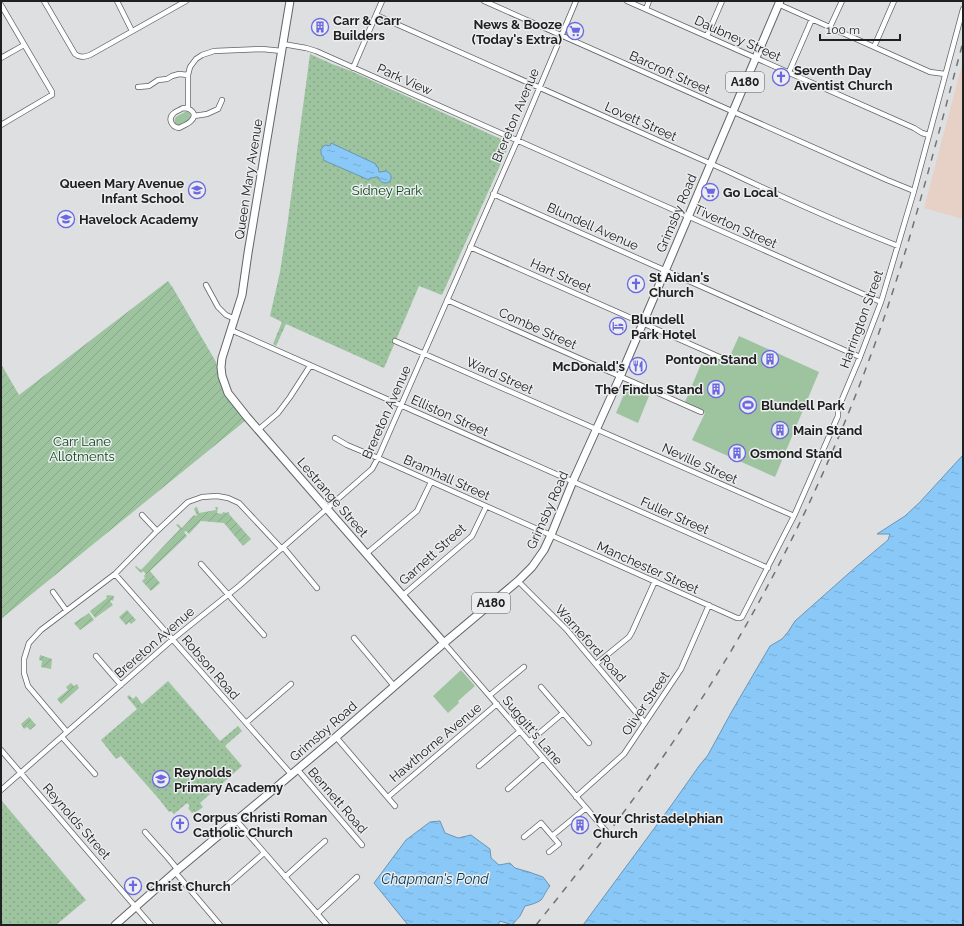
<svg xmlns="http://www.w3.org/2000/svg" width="964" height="926" viewBox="0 0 964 926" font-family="Raleway,sans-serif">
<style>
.industrial{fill:#e7d0c5}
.grass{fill:#9dc39f}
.park{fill:url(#park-dots)}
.garden{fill:url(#garden-furrows)}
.water{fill:url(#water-ripples);stroke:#6a96b7}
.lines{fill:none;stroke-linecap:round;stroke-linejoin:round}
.street-casing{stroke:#626466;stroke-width:6}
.secondary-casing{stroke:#626466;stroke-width:9}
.primary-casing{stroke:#626466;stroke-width:9}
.street{stroke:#fff;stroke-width:4.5}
.secondary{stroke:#fff;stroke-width:7}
.primary{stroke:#fff;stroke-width:7}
.rail{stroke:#717273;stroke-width:1.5;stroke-dasharray:7 7;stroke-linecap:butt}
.labels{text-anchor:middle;stroke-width:3;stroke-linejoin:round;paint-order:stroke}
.shield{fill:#ebedee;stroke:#5d5e5e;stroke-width:1}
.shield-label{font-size:12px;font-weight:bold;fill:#202021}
.poi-label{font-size:13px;font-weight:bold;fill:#202021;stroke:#ebedee;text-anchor:start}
.street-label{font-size:13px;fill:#202021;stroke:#ebedee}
.park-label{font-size:13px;fill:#0b4818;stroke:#ebedee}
.water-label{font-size:14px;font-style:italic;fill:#003451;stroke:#ebedee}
</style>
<defs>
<pattern id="park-dots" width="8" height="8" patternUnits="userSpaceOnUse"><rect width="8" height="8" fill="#9dc39f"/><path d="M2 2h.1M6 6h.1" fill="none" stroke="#87a789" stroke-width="1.8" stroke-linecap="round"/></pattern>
<pattern id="garden-furrows" width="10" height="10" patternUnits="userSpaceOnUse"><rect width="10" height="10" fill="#9dc39f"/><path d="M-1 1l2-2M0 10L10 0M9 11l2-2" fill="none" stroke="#87a789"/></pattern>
<pattern id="water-ripples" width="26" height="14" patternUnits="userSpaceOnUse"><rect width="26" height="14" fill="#89c8f7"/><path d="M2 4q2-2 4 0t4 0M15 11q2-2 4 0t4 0" fill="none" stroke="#76acd3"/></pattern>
</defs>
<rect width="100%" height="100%" fill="#dddfe1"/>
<path class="industrial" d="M963,61V219L924,208Z"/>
<path class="grass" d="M185,112H188L190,114L191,117C188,120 184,124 180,125C175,127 173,120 176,117C178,115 182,114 185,112Z
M739,336L819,372L775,477L692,440L705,413L685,402L704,357L715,361L719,354L729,358Z
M627,387L649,396L638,423L616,413Z
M461,670L475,686L458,701L459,703L448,713L433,696Z"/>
<path class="park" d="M310,54L332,64L351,71L503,140L506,142L508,148L506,152L442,295L419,286L384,368L286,324L276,346L273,344L282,322L270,316L280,272L287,227Z
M168,681L220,741L238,726L242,731L225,746L242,766L200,803L203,807L195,813L194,812L192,813L188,808L190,806L187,803L174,814L171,811L169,812L159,799L121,756L116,759L101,740L137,709L127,697L129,695L133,699L136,696L142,704Z
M1,800L86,900L56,925H1Z"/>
<path class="garden" d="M168,281L173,288L216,362L224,391L245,421L1,619V364L19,395Z
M196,507H197L199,513L216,510L215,507H218L217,513L222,514L223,512L227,513L228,512H229V514L251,539L243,546L224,523L201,521L189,534L186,531L184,532L187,536L150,571L160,583L151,591L142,581L145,578L144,576L146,574L143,571L141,573L135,567L136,566L141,570L180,529L176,525L178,524L182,528L194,515L196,516L197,515L194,509Z
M108,595L114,596L113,601L112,600L110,601L113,605L95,618L90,611L107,598L106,596Z
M127,610L136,620L131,624L129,622L126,625L119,617Z
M89,613L94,620L80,630L74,623Z
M40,655L52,659L51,669L41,667L42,661L39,660Z
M71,683L74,686L77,684L79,688L61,704L57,699L68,690L66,687Z
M29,717L36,725L30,730L27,727L24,729L21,724Z"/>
<path class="water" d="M331,143L376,164V166L378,167L379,172H380L386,171C399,177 384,191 378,177H376L372,178H370L369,180L323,160L324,158L321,154V149L325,145L330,146Z
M963,455V925H583L673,803L699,766L708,755L732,711L770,646L782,639L788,632L795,621L857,566L888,540L890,534H877L905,516L920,502Z
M440,821L445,833L458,838L471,835L490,849L491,858L499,865L510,863L515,868L529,872L543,877L550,886C547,889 543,898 541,900C537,903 530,905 525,906L520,916L512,925L500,921L498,925H408L374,883L406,840L430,822Z"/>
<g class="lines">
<g class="street-casing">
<path id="street" d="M44,1L75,54C80,58 84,57 90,55L186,1
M117,1L132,31
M484,1L887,180L914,191
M627,1L914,128L922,133L929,135
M778,4L930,72L945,74
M1,5L52,92V95L50,96L1,125
M646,9L649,1
M376,15L725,170C782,197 839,223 898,246
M830,27L842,1
M707,36L722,1
M283,44L306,48L316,51L881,302
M874,47L894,1
M1,58L24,45
M353,68L382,1
M789,72L812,19
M138,87L149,86L158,80L167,79L172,76L179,74L188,75
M183,108C191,108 198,114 191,121C188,124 183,126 179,128C172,127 167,119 174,113C176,111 180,110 183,108Z
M188,108V75L190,67L196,59L202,55L214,51L262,49L282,51
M194,116L207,114L218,109L222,100
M493,194L860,357
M470,247L724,359
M206,285L218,307L226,315L235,319
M447,300L701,412
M231,330L768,568
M395,341L794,516
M258,430L278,413L290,397L310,366
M335,438L347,445L378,458L737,618H740L742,617L794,516L838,416V409L860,357L881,302L914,191L963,9
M142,515L157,531
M283,547L317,588
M366,554L417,511L431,482
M201,564L264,635
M115,574L291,774
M518,581L567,630L645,723
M53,592L66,610
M402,596L472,536L486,507
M354,638L394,686
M444,643L606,831
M96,656L121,685
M596,664L629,637L632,632L655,581
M541,687L589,743
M490,695L524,667
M246,723L291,684
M67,732L28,686L24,673V659L29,643L41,630L115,574L157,531L188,502L202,497L217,496L228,498L239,503L282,549
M62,737L95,774
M336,737L395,806
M529,742L563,713
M1,750L151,925
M479,766L520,731
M297,769L362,845
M508,789L543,758
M1,790L173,639L239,586L372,469L378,458L517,141L576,1
M388,797L497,704
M576,797L624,754L681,669L709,605
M236,820L327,925
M145,832L169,859L178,870
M552,836L586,808
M524,837L541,823L559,844L549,852
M175,872L220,925
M285,877L325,841
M224,888L264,853
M317,914L357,877"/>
</g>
<g class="secondary-casing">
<path id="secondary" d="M290,1L248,253L242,295L222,358L221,367L222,376L228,393L247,417L444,643"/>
</g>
<g class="primary-casing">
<path id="primary" d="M115,925L175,872L336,737L444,643L518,581L532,567L544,550L551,535L573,481L620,377L780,1"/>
</g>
<use href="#street" class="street"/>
<use href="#secondary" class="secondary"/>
<use href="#primary" class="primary"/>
<path class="rail" d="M536,925C586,863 635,800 679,733C759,615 823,486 872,352C909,251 935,146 963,42"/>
</g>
<defs>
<g id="building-ring" transform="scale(0.9)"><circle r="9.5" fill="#ebedee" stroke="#6b68e2" stroke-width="1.5"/><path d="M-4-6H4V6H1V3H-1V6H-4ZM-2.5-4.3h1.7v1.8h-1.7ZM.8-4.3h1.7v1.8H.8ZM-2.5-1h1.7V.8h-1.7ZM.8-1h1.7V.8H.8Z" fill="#6b68e2"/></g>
<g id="supermarket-ring" transform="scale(0.9)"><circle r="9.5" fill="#ebedee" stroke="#6b68e2" stroke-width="1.5"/><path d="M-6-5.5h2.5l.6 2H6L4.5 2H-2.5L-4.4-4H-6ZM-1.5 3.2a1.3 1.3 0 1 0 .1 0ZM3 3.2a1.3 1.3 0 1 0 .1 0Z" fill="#6b68e2"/></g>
<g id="church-ring" transform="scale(0.9)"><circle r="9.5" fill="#ebedee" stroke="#6b68e2" stroke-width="1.5"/><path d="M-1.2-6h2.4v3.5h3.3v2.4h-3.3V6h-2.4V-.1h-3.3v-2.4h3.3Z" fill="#6b68e2"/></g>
<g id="school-ring" transform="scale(0.9)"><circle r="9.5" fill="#ebedee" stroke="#6b68e2" stroke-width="1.5"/><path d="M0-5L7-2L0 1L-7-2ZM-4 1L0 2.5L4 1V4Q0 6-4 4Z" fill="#6b68e2"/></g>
<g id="hotel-ring" transform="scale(0.9)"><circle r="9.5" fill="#ebedee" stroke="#6b68e2" stroke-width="1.5"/><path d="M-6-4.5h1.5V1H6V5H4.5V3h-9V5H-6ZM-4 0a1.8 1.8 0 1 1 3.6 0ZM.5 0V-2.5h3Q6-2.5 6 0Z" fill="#6b68e2"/></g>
<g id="restaurant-ring" transform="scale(0.9)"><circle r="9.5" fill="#ebedee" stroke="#6b68e2" stroke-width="1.5"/><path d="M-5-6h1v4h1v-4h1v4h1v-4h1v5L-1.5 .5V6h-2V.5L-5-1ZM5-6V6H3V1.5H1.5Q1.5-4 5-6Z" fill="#6b68e2"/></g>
<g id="stadium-ring" transform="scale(0.9)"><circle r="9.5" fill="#ebedee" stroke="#6b68e2" stroke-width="1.5"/><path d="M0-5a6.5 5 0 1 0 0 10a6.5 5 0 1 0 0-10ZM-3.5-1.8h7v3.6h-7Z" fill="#6b68e2"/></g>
</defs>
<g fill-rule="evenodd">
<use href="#building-ring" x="320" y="27"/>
<use href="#supermarket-ring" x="575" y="31"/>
<use href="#church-ring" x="781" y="77"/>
<use href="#school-ring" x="197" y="190"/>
<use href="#supermarket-ring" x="710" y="192"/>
<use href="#school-ring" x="66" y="219"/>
<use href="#church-ring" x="636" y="284"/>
<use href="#hotel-ring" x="618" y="326"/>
<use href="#building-ring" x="770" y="359"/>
<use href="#restaurant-ring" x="638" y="366"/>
<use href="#building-ring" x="716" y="389"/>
<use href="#stadium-ring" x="748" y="405"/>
<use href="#building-ring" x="780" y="430"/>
<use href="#building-ring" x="737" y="453"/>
<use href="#school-ring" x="161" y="779"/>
<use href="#church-ring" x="180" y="824"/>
<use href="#building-ring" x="580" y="825"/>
<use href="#church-ring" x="133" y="886"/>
</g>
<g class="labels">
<g class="shield">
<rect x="726" y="72" width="38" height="20" rx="3"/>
<rect x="472" y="593" width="38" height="20" rx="3"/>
</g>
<g class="shield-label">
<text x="745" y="86">A180</text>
<text x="491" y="607">A180</text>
</g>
<g class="poi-label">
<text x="333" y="25">Carr &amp; Carr<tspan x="333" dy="15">Builders</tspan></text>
<text x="562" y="29" text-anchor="end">News &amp; Booze<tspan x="562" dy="15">(Today's Extra)</tspan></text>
<text x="794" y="75">Seventh Day<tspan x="794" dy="15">Aventist Church</tspan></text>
<text x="184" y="188" text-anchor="end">Queen Mary Avenue<tspan x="184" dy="15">Infant School</tspan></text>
<text x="723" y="197">Go Local</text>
<text x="79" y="224">Havelock Academy</text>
<text x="649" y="282">St Aidan's<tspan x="649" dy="15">Church</tspan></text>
<text x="631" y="324">Blundell<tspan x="631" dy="15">Park Hotel</tspan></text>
<text x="757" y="364" text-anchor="end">Pontoon Stand</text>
<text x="625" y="371" text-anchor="end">McDonald's</text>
<text x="703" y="394" text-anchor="end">The Findus Stand</text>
<text x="761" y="410">Blundell Park</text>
<text x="793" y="435">Main Stand</text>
<text x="750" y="458">Osmond Stand</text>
<text x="174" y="777">Reynolds<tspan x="174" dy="15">Primary Academy</tspan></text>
<text x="193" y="822">Corpus Christi Roman<tspan x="193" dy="15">Catholic Church</tspan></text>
<text x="593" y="823">Your Christadelphian<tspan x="593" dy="15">Church</tspan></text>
<text x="146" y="891">Christ Church</text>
</g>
<g class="street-label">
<text transform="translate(738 38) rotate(24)" y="5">Daubney Street</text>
<text transform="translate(670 72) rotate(24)" y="5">Barcroft Street</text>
<text transform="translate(405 79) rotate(24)" y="5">Park View</text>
<text transform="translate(515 115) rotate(-67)" y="5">Brereton Avenue</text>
<text transform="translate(641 121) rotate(24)" y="5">Lovett Street</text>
<text transform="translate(248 179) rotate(-81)" y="5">Queen Mary Avenue</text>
<text transform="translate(676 213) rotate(-67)" y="5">Grimsby Road</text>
<text transform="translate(593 226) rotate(24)" y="5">Blundell Avenue</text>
<text transform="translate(736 226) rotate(24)" y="5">Tiverton Street</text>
<text transform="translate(561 275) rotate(24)" y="5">Hart Street</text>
<text transform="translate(861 319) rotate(-70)" y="5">Harrington Street</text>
<text transform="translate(538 328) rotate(24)" y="5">Combe Street</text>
<text transform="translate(500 375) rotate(24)" y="5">Ward Street</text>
<text transform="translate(386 412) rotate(-66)" y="5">Brereton Avenue</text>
<text transform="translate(450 415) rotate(24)" y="5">Elliston Street</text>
<text transform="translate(700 463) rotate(24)" y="5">Neville Street</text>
<text transform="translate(447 477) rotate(24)" y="5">Bramhall Street</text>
<text transform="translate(333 497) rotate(49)" y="5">Lestrange Street</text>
<text transform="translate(547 510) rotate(-66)" y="5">Grimsby Road</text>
<text transform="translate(675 515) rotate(24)" y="5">Fuller Street</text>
<text transform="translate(432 554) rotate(-42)" y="5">Garnett Street</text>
<text transform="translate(648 567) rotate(24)" y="5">Manchester Street</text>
<text transform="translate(154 642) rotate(-41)" y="5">Brereton Avenue</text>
<text transform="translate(591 643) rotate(48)" y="5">Warneford Road</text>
<text transform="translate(211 667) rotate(49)" y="5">Robson Road</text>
<text transform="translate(645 703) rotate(-56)" y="5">Oliver Street</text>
<text transform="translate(533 730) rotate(50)" y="5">Suggitt's Lane</text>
<text transform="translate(323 731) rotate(-41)" y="5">Grimsby Road</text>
<text transform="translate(435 742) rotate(-40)" y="5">Hawthorne Avenue</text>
<text transform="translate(338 800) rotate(49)" y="5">Bennett Road</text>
<text transform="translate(77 821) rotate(49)" y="5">Reynolds Street</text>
</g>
<g class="park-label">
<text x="387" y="195">Sidney Park</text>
<text x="82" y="446">Carr Lane<tspan x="82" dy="15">Allotments</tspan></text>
</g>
<g class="water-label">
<text x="435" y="884">Chapman's Pond</text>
</g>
</g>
<rect width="964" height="926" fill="none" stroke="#202021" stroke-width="4"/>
<path d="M820 34v6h80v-6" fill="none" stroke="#202021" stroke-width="2"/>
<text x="826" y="34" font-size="12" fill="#202021" stroke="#ebedee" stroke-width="3" paint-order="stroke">100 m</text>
</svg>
